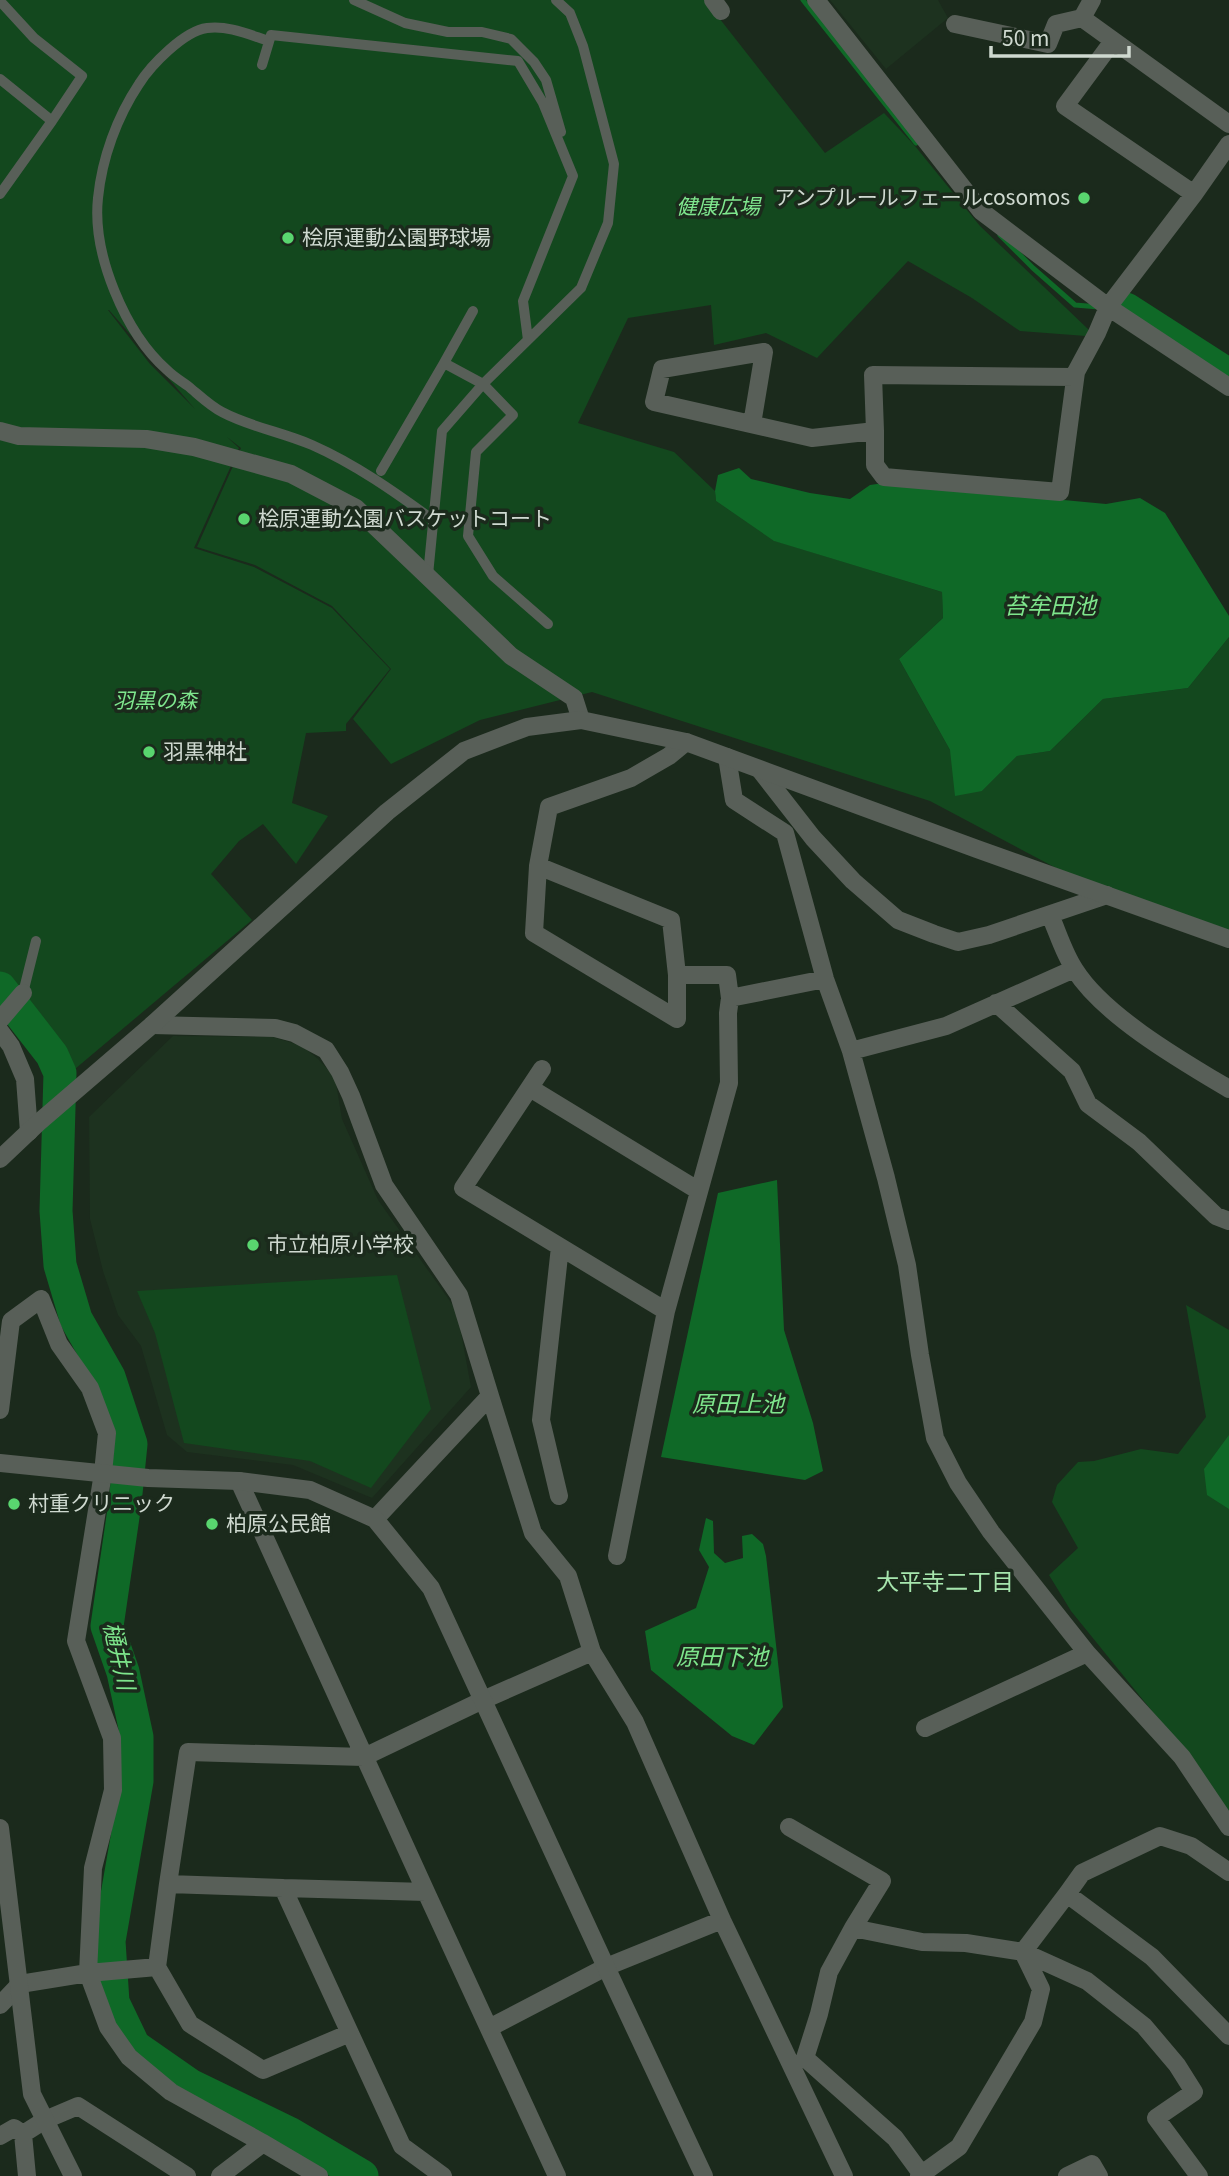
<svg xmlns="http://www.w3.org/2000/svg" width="1229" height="2176" viewBox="0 0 1229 2176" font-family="Georgia,'Noto Sans JP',serif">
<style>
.built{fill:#1d321f}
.green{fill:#13481e;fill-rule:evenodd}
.water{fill:#0f6927}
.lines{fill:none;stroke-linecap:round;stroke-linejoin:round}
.stream{stroke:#0f6927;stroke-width:5}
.river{stroke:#0f6927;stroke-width:33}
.service{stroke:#585f58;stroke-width:10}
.minor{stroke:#585f58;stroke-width:18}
.tertiary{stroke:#585f58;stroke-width:18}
.poi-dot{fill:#59d56f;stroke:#1b2a1c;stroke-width:2.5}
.labels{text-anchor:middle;stroke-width:7;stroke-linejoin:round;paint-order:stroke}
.poi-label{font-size:21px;fill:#cfd9d0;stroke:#1b2a1c;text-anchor:start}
.park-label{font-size:21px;font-style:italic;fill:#7fe78e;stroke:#1b2a1c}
.water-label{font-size:23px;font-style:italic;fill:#7ee68c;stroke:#1b2a1c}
.neighbourhood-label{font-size:23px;fill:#a7e6ae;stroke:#1b2a1c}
</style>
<rect width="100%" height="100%" fill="#1b2a1c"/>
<path class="built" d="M830,0H938L948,18L886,69Z
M173,1036L273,1037L302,1046L318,1059L335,1077L342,1119L378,1200L457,1311L471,1387L372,1498L293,1465L187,1452L167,1435L141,1346L118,1315L103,1271L90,1219L89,1117Z"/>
<path class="green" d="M0,0H705L825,153L884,113L915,146L980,226L1089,330L1086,336L1020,331L972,298L908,261L817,358L766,333L714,345L711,305L628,318L578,423L674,452L715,491L716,501L775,541L942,592L943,618L899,659L950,750L982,791L1017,756L1050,751L1103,699L1188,688L1229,637V946L1107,895L930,801L592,692L480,720L391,764L353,719L391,669L332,606L255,565L197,547L241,448L227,437L239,448L194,548L254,567L332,608L390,669L346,724V731L306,733L292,803L328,816L296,864L263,824L239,841L211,874L252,920L69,1074L62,1047L0,974ZM108,310H109L195,409L150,364Z
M397,1275L431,1409L371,1488L310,1461L184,1443L155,1333L137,1291Z
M1186,1305L1229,1330V1815L1186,1753L1071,1611L1049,1575L1078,1548L1052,1502L1057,1485L1078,1462L1094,1461L1141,1449L1178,1454L1206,1417Z"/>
<path class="water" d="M739,468L751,479L810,493L850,499L870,485L884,483L1106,504L1140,498L1165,513L1229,616V637L1188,688L1103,699L1050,751L1017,756L982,791L955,796L950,750L899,659L943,618L942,592L774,541L716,501L715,491L718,475Z
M777,1180L784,1330L813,1423L823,1471L805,1480L661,1457L718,1193Z
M1229,1435V1509L1207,1495L1204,1469Z
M706,1518L713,1521L714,1553L725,1563L743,1558L742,1536L752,1534L763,1544L766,1556L783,1707L754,1745L732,1736L651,1670L645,1631L696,1608L709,1567L699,1550Z"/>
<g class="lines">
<path class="stream" d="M803,0L916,143
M1000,235L1033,268L1075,305L1099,307"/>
<path class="river" d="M1126,309L1229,375
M0,988L52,1055L60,1073L56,1211L60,1265L76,1319L109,1377L131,1444L125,1503L107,1626L123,1672L137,1737V1781L109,1941L113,2002L134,2046L190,2085L289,2133L362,2176"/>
<path class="service" d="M354,0L405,23L448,32H482L511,39L534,62L546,80L561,132
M0,1L34,38L82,76L52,121
M269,41C250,35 228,25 207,28C184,31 151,65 139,84C117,117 102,158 98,198C92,254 125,333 167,370C173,376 181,381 188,386C199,395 210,406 222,412C250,427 282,432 312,445C355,464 395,492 433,520
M262,65L271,35L518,61L543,103L573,176L523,301L528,340
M0,79L52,121L0,194
M444,363L473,311
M381,471L444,363L483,384L513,415L476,452L468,536L493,576L548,624
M428,575L442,431L483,384L581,288L608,223L614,164L583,46L570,13L556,0
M23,993L36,941"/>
<path class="minor" d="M713,0L721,11
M816,0L981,211L1108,307L1229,387
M1082,18L1229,124
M955,24L1048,44L1056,24L1082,18L1092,0
M1113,41L1065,106L1194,194
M752,424L764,352L662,369L654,402L812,438L875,431V465L884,477L1060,492L1076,372L1097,333L1108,307L1194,194L1229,144
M0,431L19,436L146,439L194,447L291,474L356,508L511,656L574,698L581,720
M875,431L873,375L1075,377
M686,742L669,756L631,778L549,807L538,866L671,920L677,975H727L730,998
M727,757L734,800L785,833L825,979L851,1051L886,1178L907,1265L920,1355L935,1438L958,1483L991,1532L1087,1653L1182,1757L1229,1827
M760,770L813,838L853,881L898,920L934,934L958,942L989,935L1107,895
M538,866L534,933L677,1019V975
M1050,915C1058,933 1064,954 1075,970C1104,1016 1182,1061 1229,1089
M996,1003L1072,1071L1088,1104L1139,1142L1216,1216L1229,1221
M0,1020L23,993
M152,1025L275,1028L294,1033L326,1050L340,1072L351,1096L384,1185L459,1295L490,1396L375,1519
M0,1031L11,1046L25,1079L29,1132
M851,1051L946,1026L1074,969
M542,1069L463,1188L666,1311
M530,1088L699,1191
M490,1396L533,1533L568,1576L592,1652L635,1722L722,1920L844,2176
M0,1410L11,1321L41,1299L59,1344L90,1388L107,1433L103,1473L76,1641L112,1738L113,1790L93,1868L88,1973L20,1984L0,2005
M239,1481L426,1892
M559,1496L541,1420L560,1247
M617,1556L666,1311L729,1083L728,1013L730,998L825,979
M925,1728L1087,1653
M789,1827L882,1881L853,1928L922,1942L966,1943L1023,1952L1067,1894L1152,1957L1229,2036
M168,1884L188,1752L364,1757L483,1700L592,1652
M283,1888L426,1892L557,2176
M1067,1894L1082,1873L1160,1836L1191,1846L1229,1872
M853,1928L829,1972L819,2014L805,2058L895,2138L923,2176
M1023,1952L1087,1981L1144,2026L1177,2065L1194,2092L1156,2118L1199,2176
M157,1967L88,1973L108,2027L129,2057L171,2092L263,2143
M489,2028L606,1967L722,1920
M350,2033L263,2070L190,2024L157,1967L168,1884L283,1888L402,2146L443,2176
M0,2136L14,2128L23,2134
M27,2176L23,2134L45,2120L78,2106L187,2176
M220,2176L263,2143L319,2176
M919,2176L959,2147L1033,2022L1041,1989L1023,1952
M1067,2176L1092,2164L1099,2176"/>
<path class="tertiary" d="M0,1159L38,1123L152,1025L387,812L464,751L527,727L581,720L686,742L977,849L1229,939
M0,1463L148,1478L239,1481L310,1490L375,1519L431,1588L606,1967L704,2176
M0,1828L32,2094L73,2176"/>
</g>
<g class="poi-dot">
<circle cx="1084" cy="198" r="7"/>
<circle cx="288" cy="238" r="7"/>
<circle cx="244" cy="519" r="7"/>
<circle cx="149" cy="752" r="7"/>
<circle cx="253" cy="1245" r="7"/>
<circle cx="14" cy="1504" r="7"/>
<circle cx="212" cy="1524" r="7"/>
</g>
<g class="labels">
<g class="poi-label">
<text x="1070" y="205" text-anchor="end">アンプルールフェールcosomos</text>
<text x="302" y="245">桧原運動公園野球場</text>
<text x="258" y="526">桧原運動公園バスケットコート</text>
<text x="163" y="759">羽黒神社</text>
<text x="267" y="1252">市立柏原小学校</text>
<text x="28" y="1511">村重クリニック</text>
<text x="226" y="1531">柏原公民館</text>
</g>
<g class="park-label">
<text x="718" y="214">健康広場</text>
<text x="155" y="708">羽黒の森</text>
</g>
<g class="water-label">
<text x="1050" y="614">苔牟田池</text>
<text x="738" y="1412">原田上池</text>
<text transform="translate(119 1656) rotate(77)" y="8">樋井川</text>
<text x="722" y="1665">原田下池</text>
</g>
<g class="neighbourhood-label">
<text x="945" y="1590">大平寺二丁目</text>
</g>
</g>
<path d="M991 46v10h138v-10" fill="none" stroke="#cfd9d0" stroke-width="3.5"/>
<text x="1002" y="46" font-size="21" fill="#cfd9d0" stroke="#1b2a1c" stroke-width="5" paint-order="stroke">50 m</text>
</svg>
